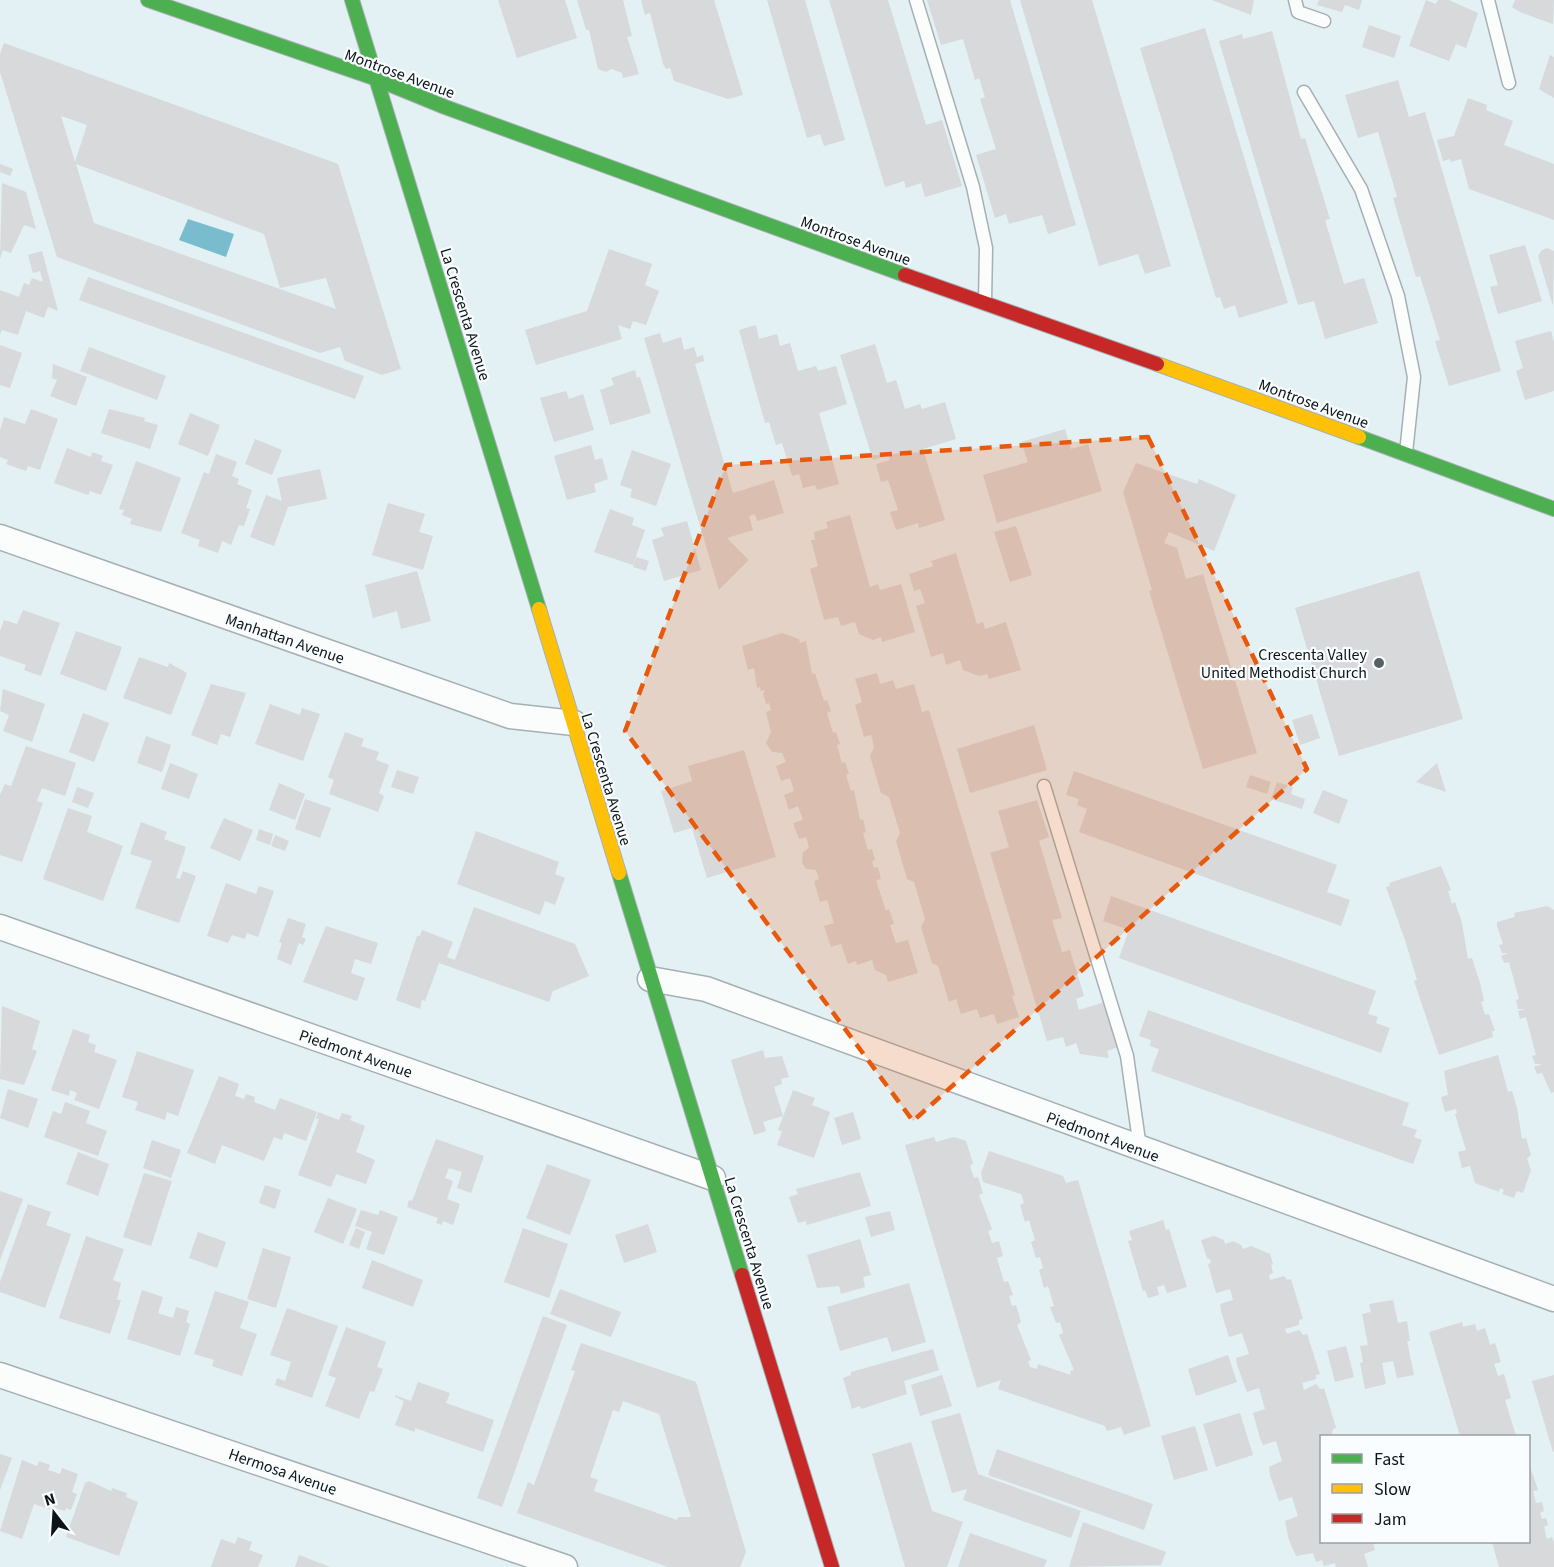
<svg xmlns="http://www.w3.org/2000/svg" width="1554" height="1567" viewBox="0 0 1554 1567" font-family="'Source Sans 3',sans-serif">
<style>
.water{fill:#79bcce}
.building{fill:#d7d9db;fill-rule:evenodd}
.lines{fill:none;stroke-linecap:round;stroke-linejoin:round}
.lane-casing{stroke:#a6b0b3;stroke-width:15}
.street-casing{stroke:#a6b0b3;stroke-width:27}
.fast-casing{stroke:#a6b0b3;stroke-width:16}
.slow-casing{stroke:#a6b0b3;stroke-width:16}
.jam-casing{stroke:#a6b0b3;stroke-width:16}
.lane{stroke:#fbfdfd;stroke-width:12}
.street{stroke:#fbfdfd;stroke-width:24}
.fast{stroke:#4caf50;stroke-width:14}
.slow{stroke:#ffc107;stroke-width:14}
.jam{stroke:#c62828;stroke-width:14}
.marked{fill:#e8590c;fill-opacity:0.2;stroke:#e8590c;stroke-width:4.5;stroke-dasharray:12 8;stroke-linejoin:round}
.poi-dot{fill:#576164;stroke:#f9fdff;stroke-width:2}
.labels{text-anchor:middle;stroke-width:4.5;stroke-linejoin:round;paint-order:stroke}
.street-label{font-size:16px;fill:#0c1416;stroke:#f9fdff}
.poi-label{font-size:16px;fill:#0c1416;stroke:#f9fdff;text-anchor:end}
</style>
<rect width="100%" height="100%" fill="#e3f0f4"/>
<path class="water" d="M188,219L234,234L226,257L179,240Z"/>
<path class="building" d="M498,0H565L577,38L517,58Z
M577,0H623L632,36L627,37L639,74L623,78L622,73L612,69L606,72L598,69L589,30H586Z
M641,0H714L743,95L728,99L674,81L670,68L666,69L663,64L650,13L645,15Z
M767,0H805L845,140L824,146L820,134L807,138Z
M829,0H888L926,125L942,120L962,186L925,197L921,183L906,188L904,181L885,187Z
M927,0H1010L1076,225L1048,234L1042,215L1009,224L1006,214L995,218L976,155L996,149L980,99L985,97L979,78L975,80L963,39L941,45Z
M1020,0H1092L1171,266L1145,274L1138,254L1099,266Z
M1212,0H1254L1251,15Z
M1319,0H1362L1359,10L1345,5L1342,12L1317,5Z
M1426,0L1436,4L1438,0H1449L1478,13L1466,48L1456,44L1449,61L1409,46Z
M1515,0H1554L1553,24L1520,12L1512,7Z
M1369,25L1401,36L1394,58L1362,47Z
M1205,28L1288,303L1239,318L1235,305L1224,309L1220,297L1216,298L1140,48Z
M1272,31L1301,139L1305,138L1330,219L1325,220L1344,284L1364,278L1378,323L1325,339L1314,301L1298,305L1219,41L1242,34L1243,39Z
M4,43L338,164L401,369L382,375L345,361L340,347L320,353L57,257L0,72V54ZM61,116L87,125L75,162ZM76,164L264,234L280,288L326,278L336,309L94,223Z
M1550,55L1554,57V98L1539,89Z
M1398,80L1409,117L1425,112L1501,371L1449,386L1435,341L1440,340L1420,276L1416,277L1393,198L1397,197L1378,132L1358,138L1345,95Z
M1468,98L1487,105L1486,110L1513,121L1504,145L1554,164V220L1469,189L1461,159L1451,162L1450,159L1443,161L1437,140L1454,136Z
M0,164L13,169L10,176L0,172Z
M2,183L26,192L36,229L24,225L11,253L3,250L0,259Z
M1525,245L1542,301L1498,314L1490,287L1498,285L1489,255Z
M1547,248L1554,251L1553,306L1538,256L1542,250Z
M609,249L652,264L645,285L659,291L646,325L633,321L630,329L618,325L622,339L536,365L525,330L587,311Z
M42,251L58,311L48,307L44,318L26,311L18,335L2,330L0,334V290L19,297L24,283L29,285L32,278L43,282L40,271L33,273L28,255Z
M88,277L364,376L355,399L79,300Z
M756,325L759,339L777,334L780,346L790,343L798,371L816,366L818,371L836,366L847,404L819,413L839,484L817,490L815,485L803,488L799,474L792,476L782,443L776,445L769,422L765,423L739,330Z
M1551,331L1554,342V391L1525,400L1516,371L1523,368L1515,341Z
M660,333L663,343L681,337L684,350L694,347L697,357L703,355L704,361L695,364L733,493L774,480L784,513L757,521L755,514L749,516L753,530L727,538L749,560L719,590L644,338Z
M875,344L887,383L896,380L905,409L920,404L922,409L945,402L956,439L923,449L945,520L919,528L918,523L896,530L890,512L898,510L888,480L881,482L876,464L890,460L888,455L873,460L840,355Z
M0,345L22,353L10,388L0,385Z
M89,347L166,376L157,400L80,371Z
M53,364L87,377L76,406L50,396L57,380L52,378Z
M635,370L637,378L640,377L651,413L610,425L600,390L614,385L611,378Z
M566,391L569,399L583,394L594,430L554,442L540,398Z
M31,409L58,419L40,470L28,466L26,471L6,464L8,460L0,457V430L4,417L25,424Z
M109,409L145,418L144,421L158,425L150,449L101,433Z
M190,413L220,425L208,456L178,444Z
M1065,429L1071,449L1088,444L1102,491L997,523L983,475L1028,462L1021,442Z
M255,439L282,450L272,475L245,464Z
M591,445L595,460L602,458L608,479L594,484L596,492L567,500L554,456Z
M67,448L91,457L92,452L103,456L101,461L113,465L101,495L90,491L88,495L54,483Z
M632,450L671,464L656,506L630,497L632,489L620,485Z
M216,454L237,462L232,476L239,479L237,484L252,490L246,508L250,509L244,526L239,525L231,545L222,541L218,553L198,546L200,540L181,533L204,472L209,474Z
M136,461L181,478L161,532L130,524L132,519L122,515L124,510L119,509Z
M1136,463L1197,484L1199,479L1236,495L1214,551L1169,532L1164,543L1177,548L1186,579L1203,574L1257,753L1203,769L1149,591L1152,590L1123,492Z
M320,469L327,499L288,507L274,546L250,537L266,495L282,501L277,478Z
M388,503L425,514L419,532L433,536L423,570L372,555Z
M610,509L634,518L632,525L645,530L633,565L594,552Z
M850,515L870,587L878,584L880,590L901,584L915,632L882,642L881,637L873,640L859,634L855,622L841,626L838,617L824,620L810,569L818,566L811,540H815L814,532L828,528L826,522Z
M687,521L701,570L664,581L652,540L664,536L661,528Z
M1016,526L1032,575L1010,582L994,532Z
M956,553L977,624L983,622L985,629L1006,622L1021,670L989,679L987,674L979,676L963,670L960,660L946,665L943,653L931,657L916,606L925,603L920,589L914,591L909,574L933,566L931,561Z
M636,557L649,561L646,571L633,567Z
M417,571L431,621L401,629L397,611L373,618L365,585Z
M1419,571L1463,719L1339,756L1295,608Z
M23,610L60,623L41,676L24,670L26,665L0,656V631L4,620L17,624Z
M76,631L122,647L106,691L60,674Z
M782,633L799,639L800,643L806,641L812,674L815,673L824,701L827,700L831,711L827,713L833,733L836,732L840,744L837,745L842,763L845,762L849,774L846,775L851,791L854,790L860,820L863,819L866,832L863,833L868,850L872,849L875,860L872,861L874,868L878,867L881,879L876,880L886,911L889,909L894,924L890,925L896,943L908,940L918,973L888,982L886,975L875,970L872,960L857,965L856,961L848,964L841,944L831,947L824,926L834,923L827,900L820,902L814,881L819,879L816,870L806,869L802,863L803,852L809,848L806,837L799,839L793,823L803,820L798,806L789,810L784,795L794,791L790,778L781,781L776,766L786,762L782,753L772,752L766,743L771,732L766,712L771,710L769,703L766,704L763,694L765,690L761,691L760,687L757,688L754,668L748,670L742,646Z
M139,657L168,667L169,663L187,673L171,715L123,698Z
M877,673L880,684L893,680L896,689L914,684L922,712L929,710L1015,995L1012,996L1019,1017L997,1024L994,1014L980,1018L977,1009L961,1014L956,999L949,1002L938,966L932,963L921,927L925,919L914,882L907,879L896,841L900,833L889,797L881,793L870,756L874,747L871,735L864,737L855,705L862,702L855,679Z
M211,684L246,693L230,737L221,734L217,745L191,735Z
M3,689L45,704L32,742L3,731L9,715L0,711Z
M270,704L300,715L302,708L320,714L303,761L255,744Z
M83,713L109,723L94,762L69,752Z
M1312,714L1320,738L1300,745L1292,720Z
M1034,725L1047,770L970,793L957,749Z
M345,732L364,739L361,746L379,752L376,760L389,765L379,793L384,796L378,812L329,794L334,780L328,777Z
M146,736L171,745L162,772L137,763Z
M26,746L76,763L65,796L42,788L37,801L43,803L22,862L0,855V795L5,784L11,786Z
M744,750L776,857L707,878L692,828L674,833L661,791L692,781L688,766Z
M170,763L198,774L189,799L161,789Z
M1437,763L1446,792L1416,782Z
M397,770L419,777L413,794L391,787Z
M1074,771L1337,865L1327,892L1350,900L1341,926L1079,832L1087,809L1077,805L1079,799L1066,795Z
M1250,775L1271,782L1267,794L1246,787Z
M1277,782L1293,787L1291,794L1305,799L1302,809L1271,799Z
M279,783L305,794L295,820L269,810Z
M77,787L94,793L88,808L72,802Z
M1323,790L1348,800L1339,824L1313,813Z
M305,799L331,808L320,838L295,829Z
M1037,800L1049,837L1039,841L1062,918L1052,920L1062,952L1070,950L1084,996L1076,999L1079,1010L1108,1001L1121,1046L1107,1051L1109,1058L1080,1054L1076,1043L1066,1047L1063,1037L1047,1041L990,853L1009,847L998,811Z
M68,808L92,816L87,832L123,846L103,901L43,879Z
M224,818L253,830L240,861L210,848Z
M141,822L167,832L164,839L186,847L176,878L180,879L183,871L196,876L179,923L135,908L152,861L130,854Z
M259,829L273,834L270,845L256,840Z
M476,831L559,862L555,874L565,878L555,905L545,901L540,915L457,884Z
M275,835L289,841L285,851L271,846Z
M1441,866L1451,890L1448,891L1452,904L1455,902L1462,923L1468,959L1472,958L1480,983L1484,1001L1481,1002L1485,1015L1489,1014L1495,1031H1492L1493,1037L1439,1055L1414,981L1417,980L1405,940L1386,887L1390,886L1389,883Z
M226,883L256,894L259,886L274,891L258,937L247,933L245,939L232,935L228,943L207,936Z
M1111,896L1376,991L1368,1014L1378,1017L1376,1023L1390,1028L1381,1053L1119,958L1129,930L1103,921Z
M1547,906L1554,910V1092L1551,1093L1542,1073L1537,1074L1534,1067L1542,1064H1535L1532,1056L1536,1055L1526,1017L1520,1019L1518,1011L1526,1009H1518L1516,1000L1519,999L1509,962L1504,963L1501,956L1509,953H1502L1499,945L1503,944L1497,926V922L1515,917L1514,913Z
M474,907L575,944L589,976L553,991L549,1002L439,963L425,1001L422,1000L420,1009L396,1000L417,936H420L422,930L453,942L447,957L455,960Z
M288,918L306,924L302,937L306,939L303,945L299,943L291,965L277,959L282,943L279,942Z
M326,926L378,943L371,964L355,959L351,973L365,978L357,1001L303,982Z
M2,1006L40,1021L32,1049L37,1051L24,1085L0,1079Z
M1148,1010L1409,1103L1402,1125L1417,1130L1414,1137L1422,1140L1413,1164L1151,1071L1159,1049L1150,1046L1151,1040L1139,1036Z
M73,1029L90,1035L88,1042L96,1045L94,1052L117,1060L99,1109L74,1100L77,1093L70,1090L69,1096L51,1090Z
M763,1050L765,1058L782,1056L789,1077L781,1079L782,1084L774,1087L783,1116L763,1122L766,1131L754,1135L731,1060Z
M137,1051L194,1070L178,1116L167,1112L165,1120L135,1110L138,1102L122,1097Z
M1498,1055L1508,1092L1512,1091L1517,1108L1522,1139L1526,1138L1531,1155L1527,1159L1531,1170L1523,1193L1517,1191L1514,1198L1502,1194L1504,1190L1500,1188L1499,1192L1475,1183L1470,1166L1462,1168L1458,1152L1466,1150L1455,1114L1457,1113L1456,1109L1445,1112L1441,1097L1448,1095L1444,1071Z
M219,1076L239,1084L235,1096L244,1099L246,1094L255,1097L254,1102L275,1110L280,1098L317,1112L306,1141L284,1133L282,1140L274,1137L264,1161L222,1145L215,1164L187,1153Z
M8,1089L38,1099L28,1128L0,1118Z
M793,1090L815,1098L812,1105L830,1112L814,1158L777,1145L782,1131L778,1130Z
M65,1102L90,1111L86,1123L107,1131L98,1156L44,1137L53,1111L61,1114Z
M318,1112L339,1120L342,1113L352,1116L350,1120L365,1126L356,1152L375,1160L366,1184L336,1174L331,1187L298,1175L319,1119H316Z
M853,1112L861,1139L842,1145L834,1118Z
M934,1137L936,1142L954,1137L966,1141L973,1163L970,1166L974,1178L978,1177L983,1193L979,1195L992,1229L988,1231L992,1243L999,1241L1003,1256L997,1258L1004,1282L1008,1281L1013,1295L1009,1296L1012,1306L1016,1305L1021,1322L1017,1325L1031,1360L1028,1361L1030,1367L1037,1369L1038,1364L1071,1375L1070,1371L1074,1370L1059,1335L1063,1333L1060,1322L1056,1323L1050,1307L1054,1306L1048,1286L1044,1288L1039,1270L1043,1268L1040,1257L1036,1258L1031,1242L1035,1240L1029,1220L1025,1222L1020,1205L1024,1203L1021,1194L983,1182L981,1173L989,1151L1063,1176L1066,1183L1078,1180L1151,1426L1124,1435L1121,1427L1107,1431L1105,1426L998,1389L1001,1380L977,1388L905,1145Z
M436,1139L484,1156L471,1193L457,1188L462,1172L449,1168L445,1178L453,1181L447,1199L460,1204L453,1225L443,1221L442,1225L436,1223L438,1218L407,1207L409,1200L412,1201Z
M152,1140L181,1150L171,1178L143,1168Z
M78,1152L109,1164L98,1196L66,1184Z
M547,1164L591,1180L570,1235L526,1218Z
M860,1172L871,1206L807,1225L806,1221L798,1223L789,1197L798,1194L796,1189Z
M144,1173L172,1181L151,1246L123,1237Z
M265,1185L281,1190L275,1209L259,1203Z
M0,1191L23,1199L0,1260Z
M328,1198L357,1209L343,1244L314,1232Z
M28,1204L51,1212L46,1225L71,1234L45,1308L0,1292V1282Z
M361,1210L378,1215L380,1210L398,1217L384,1255L366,1249L372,1232L355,1226Z
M890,1211L895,1230L871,1237L865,1217Z
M1163,1220L1166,1230L1169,1229L1187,1287L1167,1293L1164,1285L1157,1287L1159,1295L1148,1298L1145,1290L1143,1291L1128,1241L1132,1240L1129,1231Z
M648,1224L657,1252L624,1263L615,1235Z
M356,1228L365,1232L359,1249L349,1245Z
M523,1228L568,1244L549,1298L504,1282Z
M198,1232L226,1242L217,1268L189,1258Z
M86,1236L124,1249L113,1280L121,1283L117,1300H121L110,1334L59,1318Z
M1214,1236L1224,1240L1225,1244L1233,1241L1241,1245L1243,1249L1251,1246L1270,1254L1273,1264L1271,1265L1273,1273L1269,1275L1270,1280L1284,1276L1287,1280L1291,1279L1303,1319L1299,1320V1325L1285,1329L1287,1334L1299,1330L1303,1335L1307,1334L1320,1374L1316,1375V1379L1302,1383L1304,1390L1316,1384L1320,1389L1324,1388L1336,1428L1333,1429L1332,1434L1318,1438L1322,1444V1542H1373L1375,1550L1364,1554L1368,1567H1336L1335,1563L1324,1566L1322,1560L1316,1562L1313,1553L1296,1556L1289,1540L1285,1521L1298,1516L1292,1497L1279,1501L1270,1475L1269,1467L1282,1461L1276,1441L1263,1445L1260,1438L1253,1413L1265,1409L1259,1388L1247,1392L1237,1365L1236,1358L1249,1354L1242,1333L1229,1337L1221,1311L1220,1304L1233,1300L1230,1289L1216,1293L1208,1264L1211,1263L1210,1259L1207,1258L1201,1240Z
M860,1239L871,1275L863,1277L865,1287L841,1294L839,1286L817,1288L807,1255Z
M263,1248L291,1257L276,1308L247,1299Z
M372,1260L423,1280L413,1307L362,1288Z
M909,1283L926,1342L892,1352L887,1337L840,1351L827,1307Z
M560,1289L621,1312L611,1337L550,1314Z
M142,1290L163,1297L158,1313L173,1318L176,1307L189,1311L186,1322L190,1324L180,1356L127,1339Z
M215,1291L249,1302L240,1328L257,1334L242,1376L212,1366L214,1360L194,1354Z
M1393,1300L1398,1323L1407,1321L1410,1341H1407L1414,1375L1397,1378L1393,1361L1382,1363L1386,1384L1365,1389L1360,1363L1363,1362L1360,1346L1368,1345L1362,1314L1371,1312L1369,1304Z
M287,1308L338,1326L312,1398L275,1385L277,1378L285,1381L291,1362L270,1355Z
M543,1316L567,1325L502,1507L477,1498Z
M1462,1322L1463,1327L1475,1324L1477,1331L1485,1328L1490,1345L1495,1343L1501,1362L1494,1364L1498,1376L1504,1374L1511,1398L1505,1400L1516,1436H1460L1429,1332Z
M346,1327L386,1342L377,1367L383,1369L374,1392L370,1391L359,1419L325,1406L336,1378L328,1375Z
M581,1343L696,1382L746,1552L740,1567H668L517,1513L528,1482L534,1485L575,1371L571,1370ZM623,1401L659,1414L691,1517H678L677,1520L594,1491L598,1480L590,1477L613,1410L619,1412Z
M1346,1346L1354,1377L1335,1382L1327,1351Z
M933,1349L939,1370L904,1381L907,1394L861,1409L860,1406L852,1409L843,1378L851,1375V1372Z
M1228,1355L1237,1382L1196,1396L1188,1369Z
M942,1375L952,1406L920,1416L911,1385Z
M1554,1375V1452H1553L1532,1381Z
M418,1382L450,1393L446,1403L494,1420L483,1452L415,1428V1432L395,1425L404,1401L395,1397V1395L411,1401Z
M960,1413L978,1474L1081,1511L1071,1538L963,1500L967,1489L952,1493L931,1421Z
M1240,1413L1253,1455L1216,1467L1203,1424Z
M1195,1426L1208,1470L1174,1480L1161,1436Z
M911,1442L932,1511L963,1522L947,1567H905L872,1454Z
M997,1449L1153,1504L1144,1530L988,1475Z
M0,1454L12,1458L0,1490Z
M22,1460L37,1466L39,1461L50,1465L48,1470L60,1474L62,1468L78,1474L72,1492L77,1494L71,1510L66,1508L65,1511L55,1508L54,1511L34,1504L22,1539L0,1531Z
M1528,1461L1538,1490L1533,1491L1536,1503L1542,1502L1544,1511L1540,1513L1542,1519L1546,1518L1548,1525L1544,1527L1547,1539L1552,1537L1554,1543V1567H1499L1492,1542H1528Z
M89,1481L111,1491L112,1488L127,1493L126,1497L138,1502L119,1556L66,1537L85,1483Z
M1083,1522L1166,1552L1161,1565L1069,1567Z
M970,1533L1047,1560L1044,1567H958Z
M238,1537L252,1542L249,1550L263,1555L258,1567H211L221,1539L235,1544Z
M299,1555L330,1567H295Z"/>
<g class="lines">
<g class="lane-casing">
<path id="lane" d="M916,0L973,187L986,248L985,302
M1295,0L1298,12L1324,21
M1488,0L1509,83
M1304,92L1361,189L1398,296L1414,377L1406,453
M1044,786L1127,1056L1140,1148"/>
</g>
<g class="street-casing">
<path id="street" d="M0,537L510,716L574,723
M0,927L713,1178
M650,979L706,989L1554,1299
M0,1375L565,1567"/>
</g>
<g class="fast-casing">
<path id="fast" d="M148,0L374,78L445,107L905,275
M352,0L539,609
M1359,437L1554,509
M619,873L742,1275"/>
</g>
<g class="slow-casing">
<path id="slow" d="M1157,364L1359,437
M539,609L619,873"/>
</g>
<g class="jam-casing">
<path id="jam" d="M905,275L1157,364
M742,1275L832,1567"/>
</g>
<use href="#lane" class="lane"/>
<use href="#street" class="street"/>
<use href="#fast" class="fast"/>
<use href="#slow" class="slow"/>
<use href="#jam" class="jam"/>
</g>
<path class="marked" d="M1148,437L1307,769L913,1121L625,731L726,465Z"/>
<circle class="poi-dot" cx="1379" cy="663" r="6"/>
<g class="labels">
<g class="street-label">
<text transform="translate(400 73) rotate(20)" y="6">Montrose Avenue</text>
<text transform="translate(856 240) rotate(20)" y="6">Montrose Avenue</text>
<text transform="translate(466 314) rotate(73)" y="6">La Crescenta Avenue</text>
<text transform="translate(1314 403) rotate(20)" y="6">Montrose Avenue</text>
<text transform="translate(285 638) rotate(19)" y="6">Manhattan Avenue</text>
<text transform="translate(607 779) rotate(73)" y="6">La Crescenta Avenue</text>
<text transform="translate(356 1053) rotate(19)" y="6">Piedmont Avenue</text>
<text transform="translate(1103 1136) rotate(20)" y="6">Piedmont Avenue</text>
<text transform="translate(750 1243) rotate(73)" y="6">La Crescenta Avenue</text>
<text transform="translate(283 1471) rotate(19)" y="6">Hermosa Avenue</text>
</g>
<g class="poi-label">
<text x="1367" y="660">Crescenta Valley<tspan x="1367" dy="18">United Methodist Church</tspan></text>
</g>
</g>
<rect x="1320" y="1435" width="210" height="108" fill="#f9fdff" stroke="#9aa0a2" stroke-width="1.5"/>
<rect x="1332" y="1454" width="30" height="9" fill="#4caf50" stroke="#9aa0a2" stroke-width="1.5"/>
<text x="1374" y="1465" font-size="18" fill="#0c1416">Fast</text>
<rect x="1332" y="1484" width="30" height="9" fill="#ffc107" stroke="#9aa0a2" stroke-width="1.5"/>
<text x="1374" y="1495" font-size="18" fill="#0c1416">Slow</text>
<rect x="1332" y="1514" width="30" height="9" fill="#c62828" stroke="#9aa0a2" stroke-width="1.5"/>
<text x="1374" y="1525" font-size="18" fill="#0c1416">Jam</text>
<g transform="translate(54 1513) rotate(343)" stroke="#f9fdff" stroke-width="4.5" paint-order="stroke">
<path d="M0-4.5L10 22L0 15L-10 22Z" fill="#0c1416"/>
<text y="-9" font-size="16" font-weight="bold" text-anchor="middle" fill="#0c1416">N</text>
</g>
</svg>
